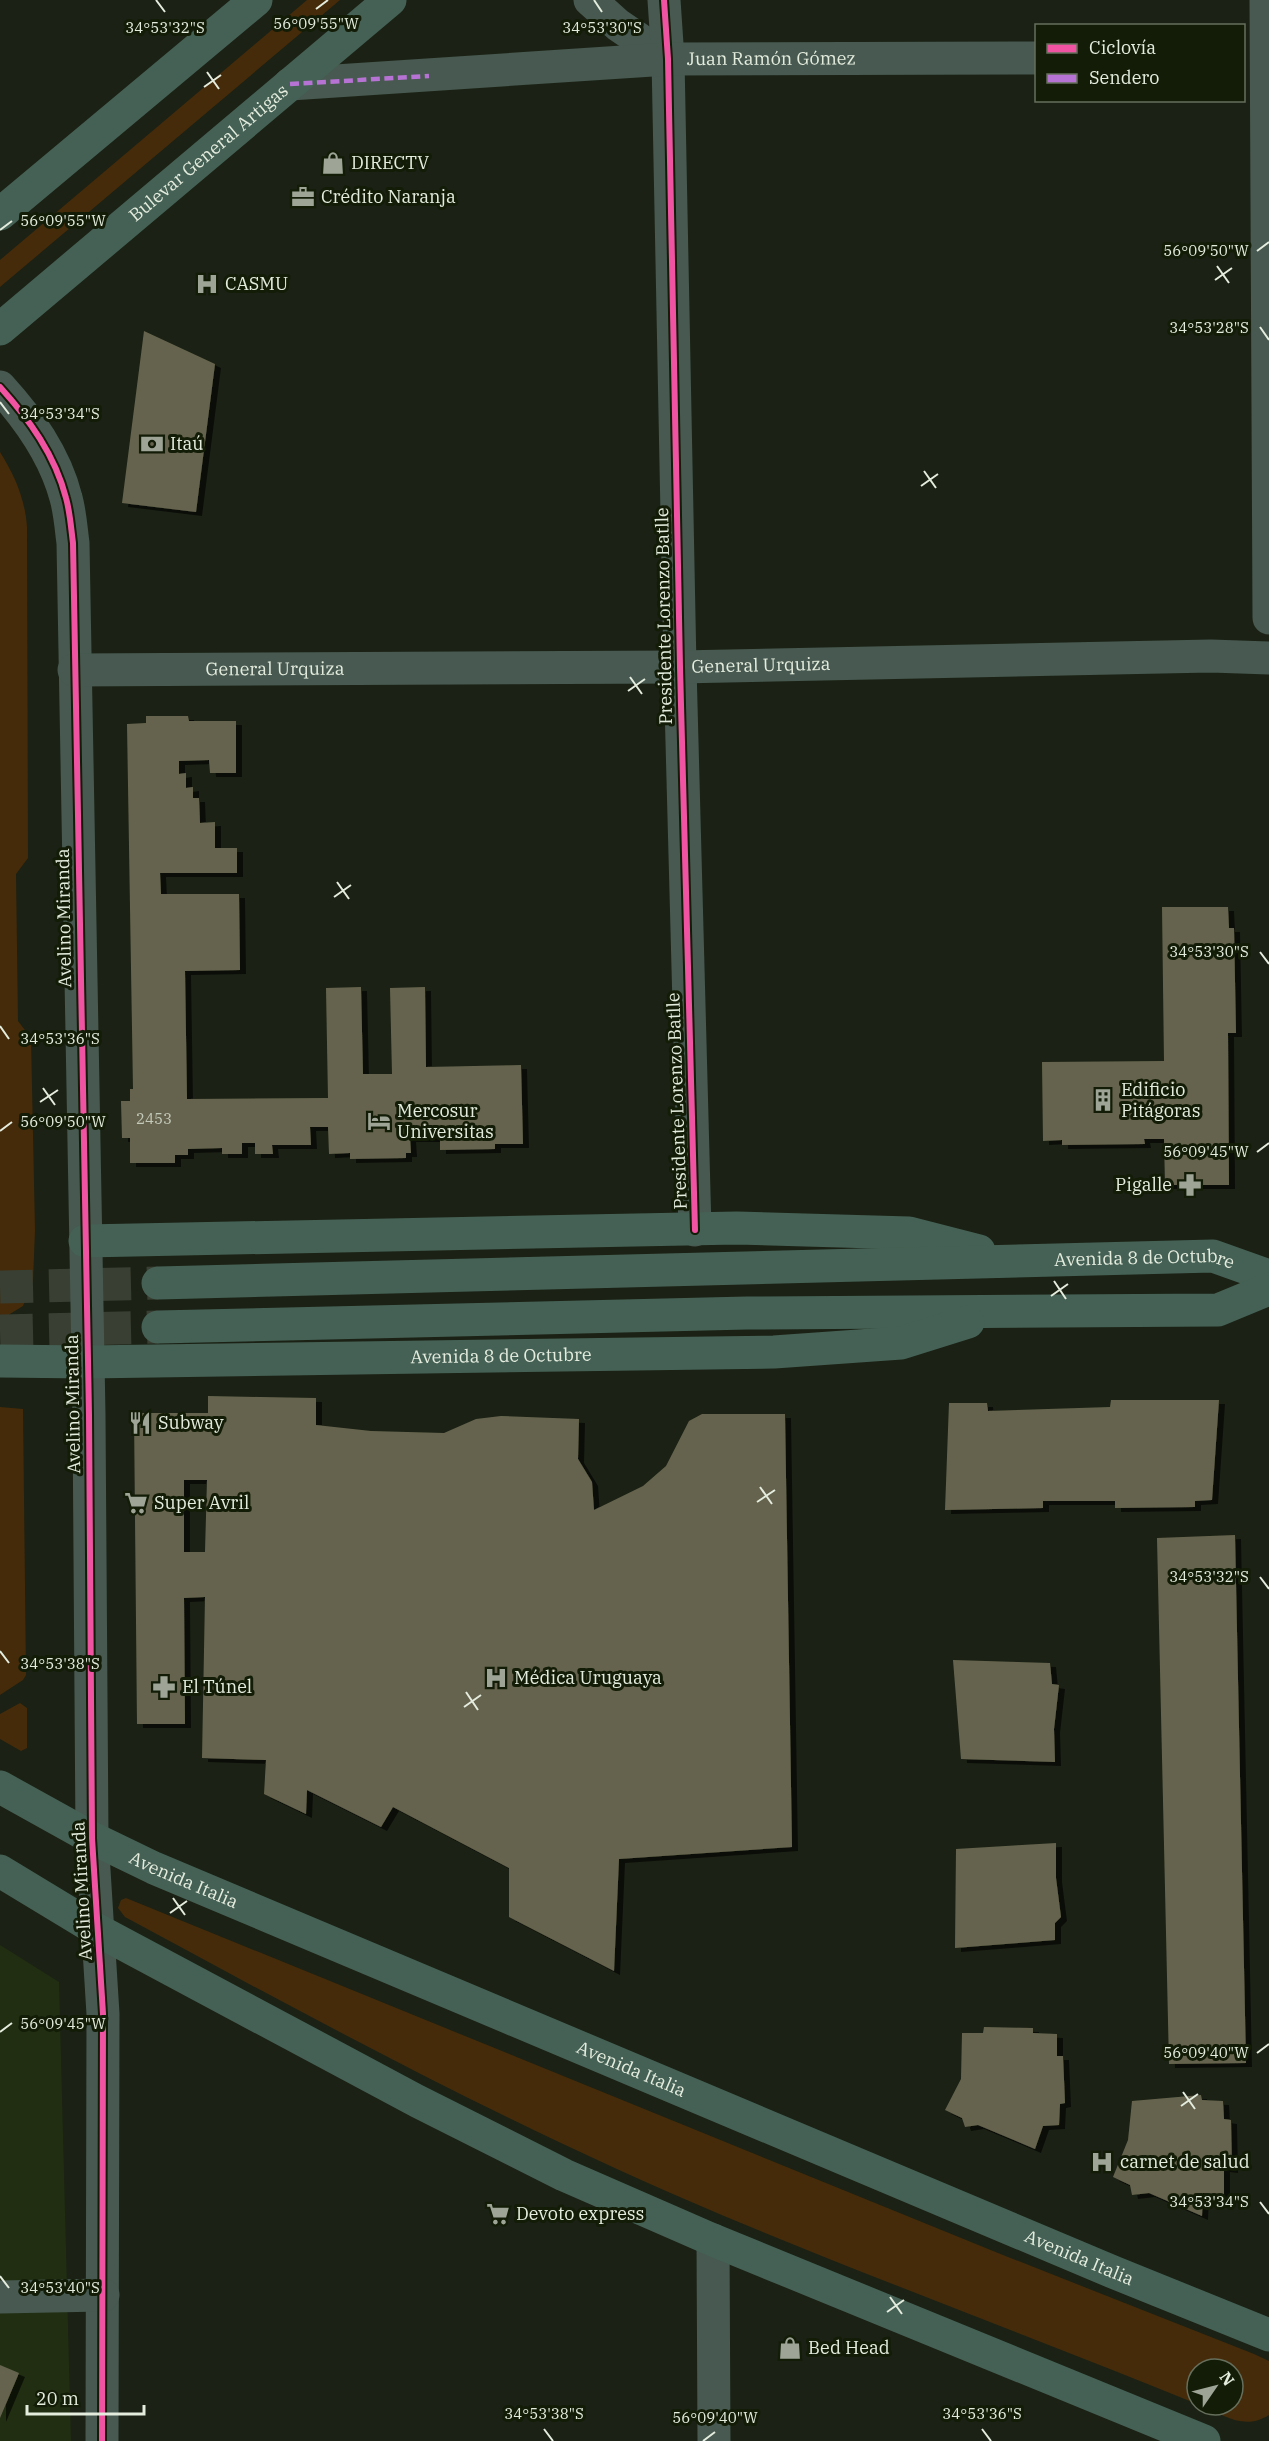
<svg xmlns="http://www.w3.org/2000/svg" width="1269" height="2441" viewBox="0 0 1269 2441" font-family="'IBM Plex Serif',serif">
<style>
.built{fill:#212e12}
.green{fill:#452b0a}
.building{fill:#65644d;fill-rule:evenodd;filter:url(#shadow)}
.lines{fill:none;stroke-linecap:round;stroke-linejoin:round}
.major-tunnel{stroke:#393f32;stroke-width:33;stroke-dasharray:33 16;stroke-linecap:butt}
.minor{stroke:#475950;stroke-width:33}
.major{stroke:#456155;stroke-width:33}
.quiet{stroke:#b673d3;stroke-width:4.5;stroke-dasharray:9 4.5;stroke-linecap:butt}
.cycleway-casing{stroke:#121c06;stroke-width:10}
.cycleway{stroke:#f153a3;stroke-width:6}
.ticks{fill:none;stroke:#e4ecde;stroke-width:2}
.labels{text-anchor:middle;stroke-width:6;stroke-linejoin:round;paint-order:stroke}
.number-label{font-size:15px;fill:#c4caba}
.street-label{font-size:18px;fill:#e4ecde;stroke:#121c06}
.poi-label{font-size:18px;fill:#e4ecde;stroke:#121c06;text-anchor:start}
.ticks-label{font-size:15px;text-anchor:middle;fill:#e4ecde;stroke:#121c06;stroke-width:6;stroke-linejoin:round;paint-order:stroke}
</style>
<defs>
<filter id="shadow"><feDropShadow dx="6" dy="4" stdDeviation="0" flood-color="#0009"/></filter>
</defs>
<rect width="100%" height="100%" fill="#1b2114"/>
<path class="built" d="M0,1945L59,1982L71,2441H0Z"/>
<path class="green" d="M307,0H340L0,287V260Z
M0,452C15,476 25,499 27,527L28,858L16,874L18,1021L31,1038L35,1230L33,1281L23,1306L0,1320Z
M0,1407L23,1409L26,1675L23,1680L0,1695Z
M20,1703L27,1708V1748L21,1751L0,1739V1714Z
M126,1898L998,2253L1254,2354L1269,2361V2415C1244,2431 1224,2415 1200,2405H1233V2369H1197V2404C1040,2340 880,2281 724,2216C518,2130 321,2023 125,1917L118,1908L121,1900Z"/>
<path class="building" d="M144,331L215,364L196,512L122,503Z
M146,716H188L189,721H236V773H210L209,760L179,761V774L186,773V788L193,787V798H199L200,823L215,822V848H237V873H160L161,894H239L240,970L185,971L187,1099L328,1098L326,988L361,987L363,1074H392L390,988L425,987L426,1067L521,1065L523,1144H495V1149L440,1150V1138H410L411,1153H406V1158L350,1159V1153L329,1154L328,1127H310L311,1145H272L273,1154H255V1143H242V1154H222V1148L188,1149V1155H175V1163H130V1138H122L121,1101H130V1089H133L127,724L146,723Z
M1162,907H1228L1229,928H1234L1236,1033H1228L1229,1185H1165L1164,1139H1144L1145,1144L1062,1145V1140L1043,1141L1042,1062L1164,1061Z
M208,1396L316,1398V1425L371,1431L444,1433L476,1419L501,1416L579,1419L578,1459L592,1482L594,1510L643,1486L666,1466L689,1421L702,1414H785L792,1847L619,1859L614,1971L509,1917V1868L393,1807L381,1827L307,1790L306,1814L264,1794L266,1760L202,1758L205,1597L184,1598L185,1724H137L134,1413H208ZM184,1480H207L205,1552H184Z
M1111,1400H1219L1212,1500L1195,1501V1507L1115,1508V1501H1043V1508L945,1510L949,1403H987L988,1411L1110,1407Z
M1235,1535L1246,2063L1169,2064L1157,1538Z
M953,1660L1050,1663L1052,1684L1059,1685L1054,1729L1055,1762L961,1759Z
M1056,1843V1878L1061,1917L1055,1923V1940L955,1948L956,1849Z
M984,2027L1033,2028V2033L1057,2034V2056H1063L1065,2103L1060,2104L1059,2125L1043,2126L1035,2149L978,2125L965,2127L962,2118L945,2110L961,2079L962,2033H983Z
M1201,2095L1202,2100L1223,2101L1224,2119L1231,2120L1232,2169L1224,2168V2194L1203,2193L1202,2216L1149,2193L1132,2195L1130,2185L1113,2177L1128,2140L1132,2101Z
M0,2365L19,2373L0,2418Z"/>
<g class="lines">
<path class="major-tunnel" d="M0,1287L158,1283
M0,1331L158,1327"/>
<g class="minor">
<path d="M590,0L618,25L668,59"/>
<path d="M664,0L668,59L680,667L695,1230"/>
<path d="M1266,0L1269,618"/>
<path id="s1" d="M290,84L668,59L1036,58"/>
<path d="M0,387C29,419 55,455 66,498C70,512 71,528 73,543L89,1415L92,1838L103,2014L102,2441"/>
<path id="s2" d="M74,670L680,667L1211,656L1269,658"/>
<path d="M713,2240L714,2441"/>
<path d="M0,2297L103,2295"/>
</g>
<g class="major">
<path d="M0,214L256,0"/>
<path id="s3" d="M0,329L390,0"/>
<path d="M85,1241L737,1228L909,1233L979,1251"/>
<path id="s4" d="M158,1283L1213,1256L1269,1276"/>
<path d="M158,1327L747,1313L1218,1310L1269,1289"/>
<path id="s5" d="M0,1361L87,1362L774,1352L901,1343L968,1322"/>
<path id="s6" d="M0,1787L92,1838L154,1868L1113,2272L1269,2335"/>
<path d="M0,1871L99,1931L417,2101L564,2175L713,2240L1204,2441"/>
</g>
<path class="quiet" d="M290,84L429,76"/>
<g class="cycleway-casing">
<path id="cycleway" d="M664,0L668,59L680,667L695,1230
M0,387C29,419 55,455 66,498C70,512 71,528 73,543L89,1415L92,1838L103,2014L102,2441"/>
</g>
<use href="#cycleway" class="cycleway"/>
</g>
<path class="ticks" d="M156,0L165,12M594,0L602,12M316,9L328,0M207,72L219,89M204,87L221,75M0,230L12,221M1257,251L1269,242M1217,266L1229,283M1215,280L1232,268M1260,327L1269,340M0,402L9,414M924,471L936,488M921,486L938,474M630,677L642,694M628,691L645,679M337,882L349,899M334,897L351,885M1260,952L1269,964M0,1026L9,1039M43,1088L55,1105M40,1102L58,1090M0,1131L12,1122M1257,1152L1269,1143M1054,1281L1066,1299M1051,1296L1068,1284M760,1487L772,1504M757,1502L775,1490M1260,1577L1269,1589M0,1651L9,1663M466,1692L478,1710M464,1707L481,1695M173,1898L185,1915M170,1913L187,1901M0,2032L12,2023M1257,2053L1269,2044M1183,2092L1195,2109M1181,2106L1198,2094M1260,2202L1269,2214M0,2276L9,2288M890,2297L902,2314M887,2312L904,2300M544,2429L553,2441M982,2429L991,2441M703,2441L715,2432"/>
<defs>
<g id="shop-bare" transform="scale(1.8)"><path d="M-5-2.5h2.3a2.7 3.5 0 0 1 5.4 0H5L5.5 6h-11ZM-1.5-2.5h3a1.5 2.3 0 0 0-3 0Z" fill="#9ea597" stroke="#121c06" stroke-width="2.5" paint-order="stroke"/></g>
<g id="office-bare" transform="scale(1.8)"><path d="M-6-3h4V-5.5h4V-3h4V5H-6ZM-1-4.5V-3h2v-1.5ZM-6 0V1H6V0Z" fill="#9ea597" stroke="#121c06" stroke-width="2.5" paint-order="stroke"/></g>
<g id="hospital-bare" transform="scale(1.8)"><path d="M-5-5h3v3.5h4V-5h3V5h-3V1.5h-4V5h-3Z" fill="#9ea597" stroke="#121c06" stroke-width="2.5" paint-order="stroke"/></g>
<g id="bank-bare" transform="scale(1.8)"><path d="M-6-4H6V4H-6ZM0-2.3a2.3 2.3 0 1 0 0 4.6a2.3 2.3 0 1 0 0-4.6Z" fill="#9ea597" stroke="#121c06" stroke-width="2.5" paint-order="stroke"/></g>
<g id="building-bare" transform="scale(1.8)"><path d="M-4-6H4V6H1V3H-1V6H-4ZM-2.5-4.3h1.7v1.8h-1.7ZM.8-4.3h1.7v1.8H.8ZM-2.5-1h1.7V.8h-1.7ZM.8-1h1.7V.8H.8Z" fill="#9ea597" stroke="#121c06" stroke-width="2.5" paint-order="stroke"/></g>
<g id="hotel-bare" transform="scale(1.8)"><path d="M-6-4.5h1.5V1H6V5H4.5V3h-9V5H-6ZM-4 0a1.8 1.8 0 1 1 3.6 0ZM.5 0V-2.5h3Q6-2.5 6 0Z" fill="#9ea597" stroke="#121c06" stroke-width="2.5" paint-order="stroke"/></g>
<g id="pharmacy-bare" transform="scale(1.8)"><path d="M-2-6h4v4h4v4h-4v4h-4v-4h-4v-4h4Z" fill="#9ea597" stroke="#121c06" stroke-width="2.5" paint-order="stroke"/></g>
<g id="restaurant-bare" transform="scale(1.8)"><path d="M-5-6h1v4h1v-4h1v4h1v-4h1v5L-1.5 .5V6h-2V.5L-5-1ZM5-6V6H3V1.5H1.5Q1.5-4 5-6Z" fill="#9ea597" stroke="#121c06" stroke-width="2.5" paint-order="stroke"/></g>
<g id="supermarket-bare" transform="scale(1.8)"><path d="M-6-5.5h2.5l.6 2H6L4.5 2H-2.5L-4.4-4H-6ZM-1.5 3.2a1.3 1.3 0 1 0 .1 0ZM3 3.2a1.3 1.3 0 1 0 .1 0Z" fill="#9ea597" stroke="#121c06" stroke-width="2.5" paint-order="stroke"/></g>
</defs>
<g fill-rule="evenodd">
<use href="#shop-bare" x="333" y="163"/>
<use href="#office-bare" x="303" y="197"/>
<use href="#hospital-bare" x="207" y="284"/>
<use href="#bank-bare" x="152" y="444"/>
<use href="#building-bare" x="1103" y="1100"/>
<use href="#hotel-bare" x="379" y="1121"/>
<use href="#pharmacy-bare" x="1190" y="1185"/>
<use href="#restaurant-bare" x="140" y="1423"/>
<use href="#supermarket-bare" x="136" y="1503"/>
<use href="#hospital-bare" x="496" y="1678"/>
<use href="#pharmacy-bare" x="164" y="1687"/>
<use href="#hospital-bare" x="1102" y="2162"/>
<use href="#supermarket-bare" x="498" y="2214"/>
<use href="#shop-bare" x="790" y="2348"/>
</g>
<g class="labels">
<g class="number-label">
<text x="154" y="1124">2453</text>
</g>
<g class="street-label">
<text dy="6" stroke="none"><textPath href="#s1" startOffset="482">Juan Ramón Gómez</textPath></text>
<text dy="6" stroke="none"><textPath href="#s3" startOffset="273">Bulevar General Artigas</textPath></text>
<text transform="translate(664 616) rotate(-91)" y="6">Presidente Lorenzo Batlle</text>
<text dy="6" stroke="none"><textPath href="#s2" startOffset="687">General Urquiza</textPath></text>
<text dy="6" stroke="none"><textPath href="#s2" startOffset="201">General Urquiza</textPath></text>
<text transform="translate(64 918) rotate(-91)" y="6">Avelino Miranda</text>
<text transform="translate(677 1101) rotate(-92)" y="6">Presidente Lorenzo Batlle</text>
<text dy="6" stroke="none"><textPath href="#s4" startOffset="987">Avenida 8 de Octubre</textPath></text>
<text dy="6" stroke="none"><textPath href="#s5" startOffset="501">Avenida 8 de Octubre</textPath></text>
<text transform="translate(73 1404) rotate(-91)" y="6">Avelino Miranda</text>
<text dy="6" stroke="none"><textPath href="#s6" startOffset="206">Avenida Italia</textPath></text>
<text transform="translate(82 1891) rotate(-93)" y="6">Avelino Miranda</text>
<text dy="6" stroke="none"><textPath href="#s6" startOffset="692">Avenida Italia</textPath></text>
<text dy="6" stroke="none"><textPath href="#s6" startOffset="1178">Avenida Italia</textPath></text>
</g>
<g class="poi-label">
<text x="351" y="169">DIRECTV</text>
<text x="321" y="203">Crédito Naranja</text>
<text x="225" y="290">CASMU</text>
<text x="170" y="450">Itaú</text>
<text x="1121" y="1096">Edificio<tspan x="1121" dy="21">Pitágoras</tspan></text>
<text x="397" y="1117">Mercosur<tspan x="397" dy="21">Universitas</tspan></text>
<text x="1172" y="1191" text-anchor="end">Pigalle</text>
<text x="158" y="1429">Subway</text>
<text x="154" y="1509">Super Avril</text>
<text x="514" y="1684">Médica Uruguaya</text>
<text x="182" y="1693">El Túnel</text>
<text x="1120" y="2168">carnet de salud</text>
<text x="516" y="2220">Devoto express</text>
<text x="808" y="2354">Bed Head</text>
</g>
</g>
<g class="ticks-label">
<text x="316" y="29">56°09'55"W</text>
<text x="165" y="33">34°53'32"S</text>
<text x="602" y="33">34°53'30"S</text>
<text x="63" y="226">56°09'55"W</text>
<text x="1206" y="256">56°09'50"W</text>
<text x="1209" y="333">34°53'28"S</text>
<text x="60" y="419">34°53'34"S</text>
<text x="1209" y="957">34°53'30"S</text>
<text x="60" y="1044">34°53'36"S</text>
<text x="63" y="1127">56°09'50"W</text>
<text x="1206" y="1157">56°09'45"W</text>
<text x="1209" y="1582">34°53'32"S</text>
<text x="60" y="1669">34°53'38"S</text>
<text x="63" y="2029">56°09'45"W</text>
<text x="1206" y="2058">56°09'40"W</text>
<text x="1209" y="2207">34°53'34"S</text>
<text x="60" y="2293">34°53'40"S</text>
<text x="544" y="2419">34°53'38"S</text>
<text x="982" y="2419">34°53'36"S</text>
<text x="715" y="2423">56°09'40"W</text>
</g>
<rect x="1035" y="24" width="210" height="78" fill="#121c06" stroke="#666f5c" stroke-width="1.5"/>
<rect x="1047" y="44" width="30" height="9" fill="#f153a3" stroke="#666f5c" stroke-width="1.5"/>
<text x="1089" y="54" font-size="18" fill="#e4ecde">Ciclovía</text>
<rect x="1047" y="74" width="30" height="9" fill="#b673d3" stroke="#666f5c" stroke-width="1.5"/>
<text x="1089" y="84" font-size="18" fill="#e4ecde">Sendero</text>
<g transform="translate(1215 2387) rotate(55)"><circle r="28" fill="#121c06" stroke="#666f5c" stroke-width="1.5"/>
<path d="M0-4.5L10 22L0 15L-10 22Z" fill="#9ea597"/>
<text y="-9" font-size="16" font-weight="bold" text-anchor="middle" fill="#e4ecde">N</text>
</g>
<path d="M27 2405v9h117v-9" fill="none" stroke="#e4ecde" stroke-width="3"/>
<text x="36" y="2405" font-size="18" fill="#e4ecde" stroke="#121c06" stroke-width="4.5" paint-order="stroke">20 m</text>
</svg>
